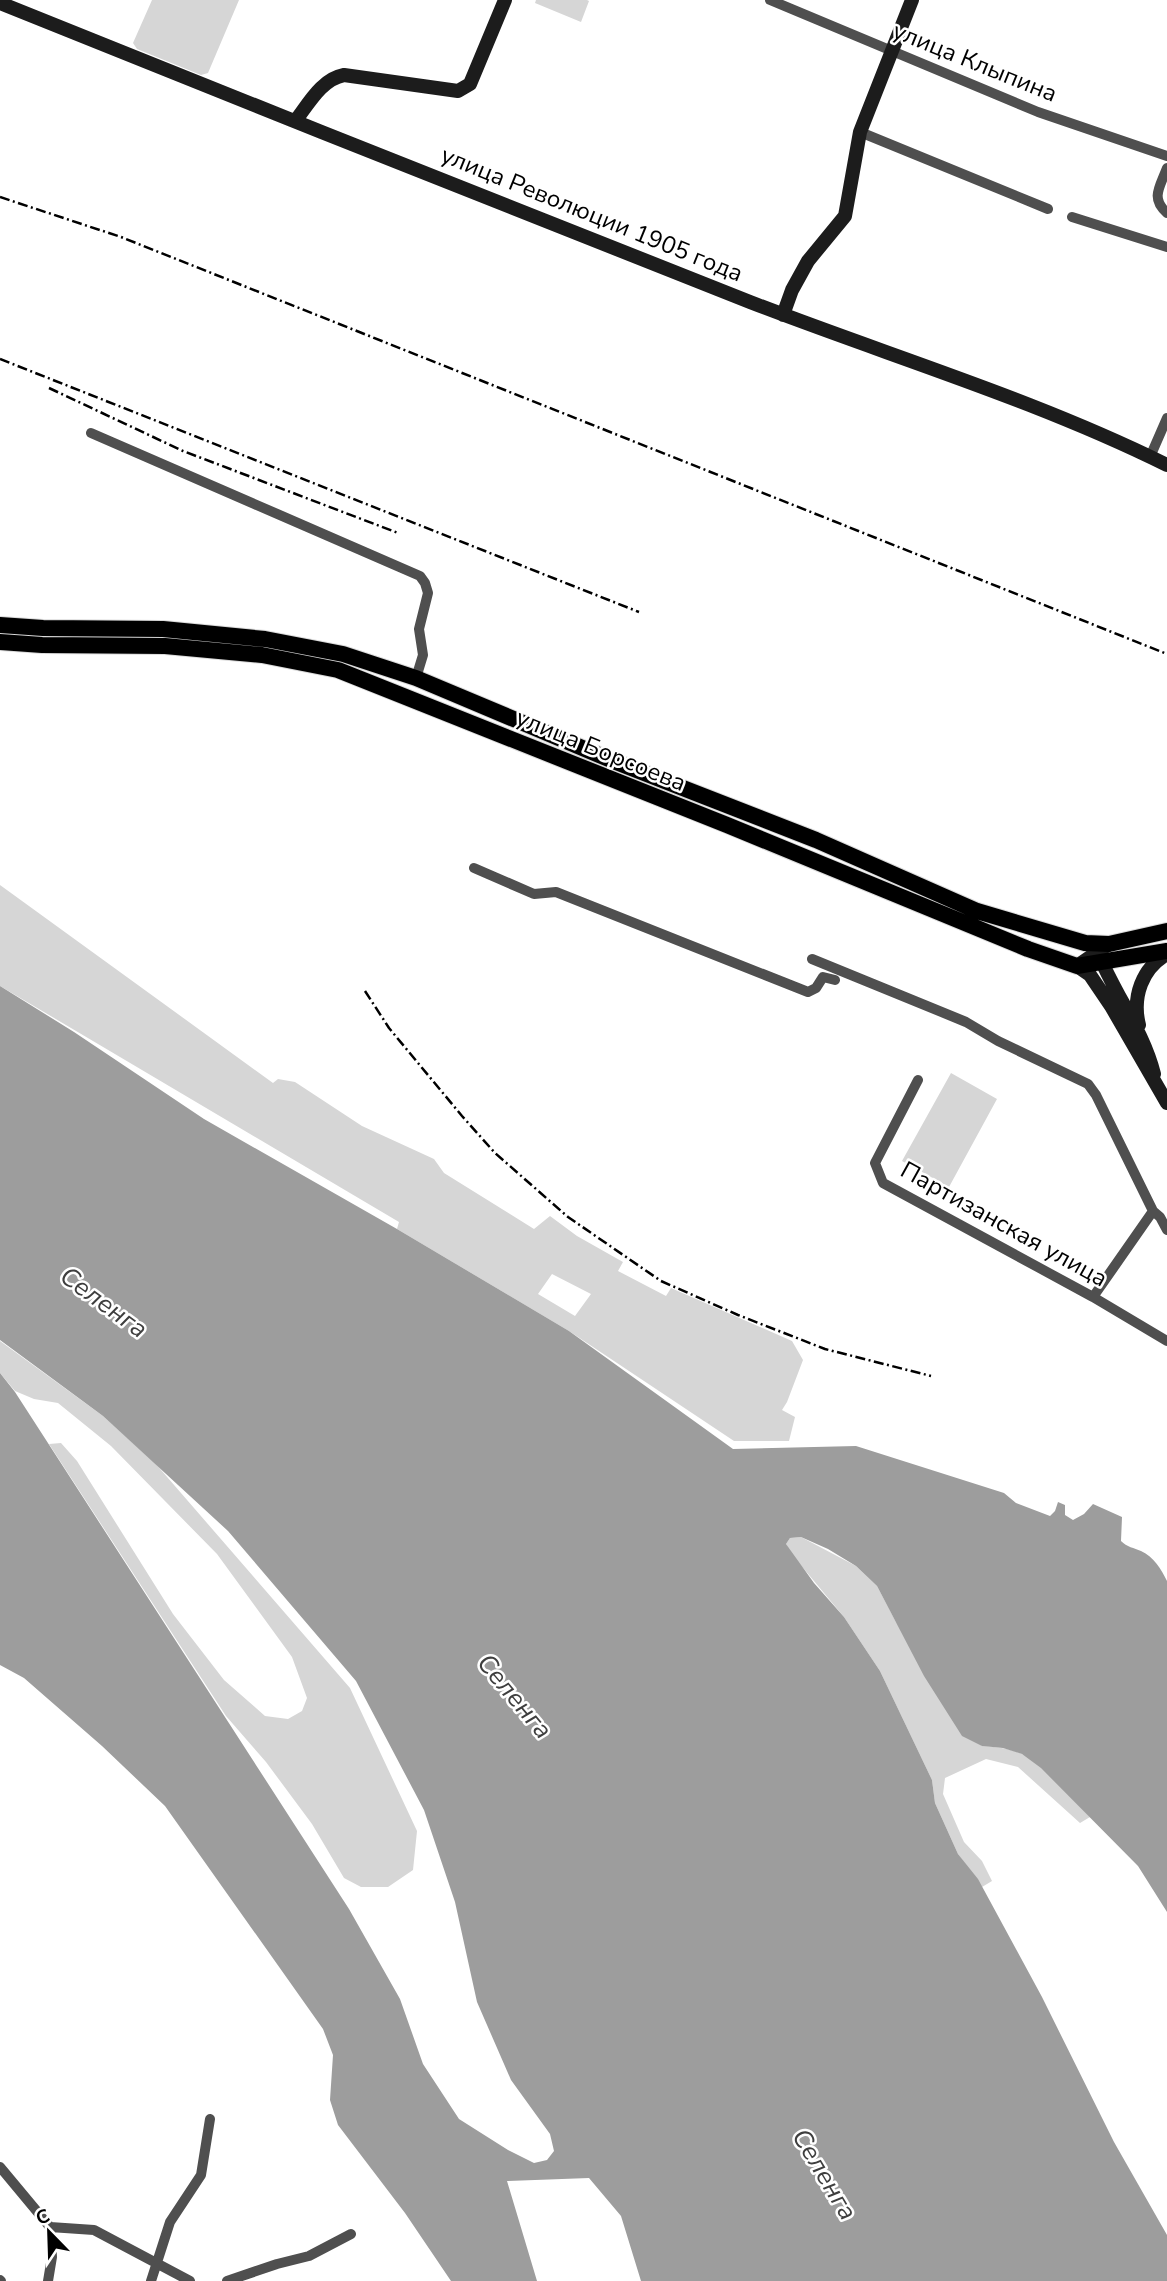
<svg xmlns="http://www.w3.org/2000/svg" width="1167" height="2281" viewBox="0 0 1167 2281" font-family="'Nunito Sans',sans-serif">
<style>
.green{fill:#d6d6d6;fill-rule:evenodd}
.water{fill:#9d9d9d}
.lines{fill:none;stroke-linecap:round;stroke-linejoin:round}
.primary-casing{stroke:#dbdbdb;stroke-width:18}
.street{stroke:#4f4f4f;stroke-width:10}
.secondary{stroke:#1c1c1c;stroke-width:14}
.primary{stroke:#000;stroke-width:16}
.rail{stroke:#000;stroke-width:2.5;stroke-dasharray:10 3.5 2 3.5;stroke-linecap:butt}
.labels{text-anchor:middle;stroke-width:5;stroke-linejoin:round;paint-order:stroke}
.street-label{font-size:24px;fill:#000;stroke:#fff}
.water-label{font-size:26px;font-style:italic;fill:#3e3e3e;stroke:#fff}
</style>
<rect width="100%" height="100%" fill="#fff"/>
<path class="green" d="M152,0H239L208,73L201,75L137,49L133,43Z
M536,0H587L589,1L581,22L535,3Z
M0,885L273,1083L278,1079L295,1082L362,1126L434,1159L444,1173L534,1229L550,1216L577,1236L623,1262L618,1271L666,1296L671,1288L792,1341L803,1360L787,1402L782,1410L795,1417L789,1441H734L569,1331L397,1229L399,1222L0,986ZM552,1274L591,1294L575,1316L538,1294Z
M951,1073L997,1099L949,1187L902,1161Z
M0,1341L103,1416L155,1463L350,1688L417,1831L413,1870L388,1887H361L344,1878L312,1824L266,1762L226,1716L49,1444L61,1443L77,1461L173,1614L224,1680L265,1716L288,1719L302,1711L307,1698L292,1657L217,1554L111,1446L58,1403L34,1399L15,1391L0,1373Z
M801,1537L856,1566L877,1586L896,1622L982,1746C995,1747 1007,1748 1020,1753C1045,1764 1071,1797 1090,1817L1080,1823L1018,1767L986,1759L945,1778L943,1794L964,1842L982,1861L992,1881L982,1887L958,1854L935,1803L932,1780L880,1671L844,1617L789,1551L786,1544L790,1538Z"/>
<path class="water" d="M0,986L74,1032L204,1119L397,1229L569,1331L733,1449L856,1446L1004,1493L1016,1503L1050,1516L1055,1511L1058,1502L1065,1505V1515L1073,1520L1084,1514L1093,1504L1122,1517L1121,1541C1127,1547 1134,1548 1141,1551C1154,1557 1161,1569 1167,1581V1912L1138,1866L1041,1768L1022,1754L1003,1748L982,1746L962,1736L924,1676L877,1586L856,1566L828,1549L801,1537L790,1538L786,1544L814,1583L844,1617L880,1671L932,1780L935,1803L958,1854L978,1879L1042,1997L1114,2142L1167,2235V2281H641L621,2216L589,2178L507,2181L537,2281H451L405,2213L338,2125L330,2100L333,2055L323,2029L165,1806L102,1746L24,1678L0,1665V1373L15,1392L349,1909L400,1999L423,2064L459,2119L508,2150L534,2163L547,2160L554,2151L550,2134L511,2080L477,2002L455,1902L424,1810L356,1681L228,1531L103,1416L0,1340Z"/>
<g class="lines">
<g class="primary-casing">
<path id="primary" d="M0,625L43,628L163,629L265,639L343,654L416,678L611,760L816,840L977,911L1085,943L1109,944L1167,931
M0,642L42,645L165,646L262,655L338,670L727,825L1028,949L1077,966L1167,951"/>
</g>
<path class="street" d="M770,0L1038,112L1167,156
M860,132L1048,209
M1167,168C1160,187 1150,198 1167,213
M1072,217L1167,247
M91,433L420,576L425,583L428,593L419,629L423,655L416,678
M1150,457L1167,418
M474,868L534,894L556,892L808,992L816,988L823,977L835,980
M812,959L966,1022L998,1041L1088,1084L1096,1095L1153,1211L1160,1217L1167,1230
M918,1080L875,1163L883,1183L1093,1297L1167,1341
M1093,1297L1153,1211
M0,2167L50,2227L94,2230L190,2281
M0,2280L1,2281
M48,2281L52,2257L50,2227
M151,2281L170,2222L201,2175L210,2119
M227,2281L277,2264L309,2256L351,2234"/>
<path class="secondary" d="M0,3C250,103 499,204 750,302C889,356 1034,399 1167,465
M296,120C309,103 322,79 344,75L458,91L470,84L505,0
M783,315L792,290L808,261L845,216L860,132L912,0
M1109,944L1077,966L1090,975L1111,1006L1167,1103
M1094,957L1102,962C1119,1000 1144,1034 1154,1074
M1139,1025C1132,997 1142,968 1167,954"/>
<use href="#primary" class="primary"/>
<path class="rail" d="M0,197L121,237L1167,654
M0,359L639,612
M49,388L183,451L398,533
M365,991L389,1028L462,1116L495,1153L568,1217L661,1281L738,1315L825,1349L931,1376"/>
</g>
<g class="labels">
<g class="street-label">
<text transform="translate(975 62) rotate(22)" y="8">улица Клыпина</text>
<text transform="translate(592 214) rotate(22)" y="8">улица Революции 1905 года</text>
<text transform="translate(601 750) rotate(22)" y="8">улица Борсоева</text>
<text transform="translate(1004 1224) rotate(29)" y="8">Партизанская улица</text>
</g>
<g class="water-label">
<text transform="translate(104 1302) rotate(36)" y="9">Селенга</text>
<text transform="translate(515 1696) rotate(50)" y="9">Селенга</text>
<text transform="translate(825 2174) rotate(59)" y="9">Селенга</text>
</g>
</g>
<g transform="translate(49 2232) rotate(337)" stroke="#ffffff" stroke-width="5" paint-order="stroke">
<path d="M0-5L12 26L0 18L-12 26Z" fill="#000000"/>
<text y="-10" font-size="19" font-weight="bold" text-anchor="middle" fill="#000000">С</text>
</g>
</svg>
